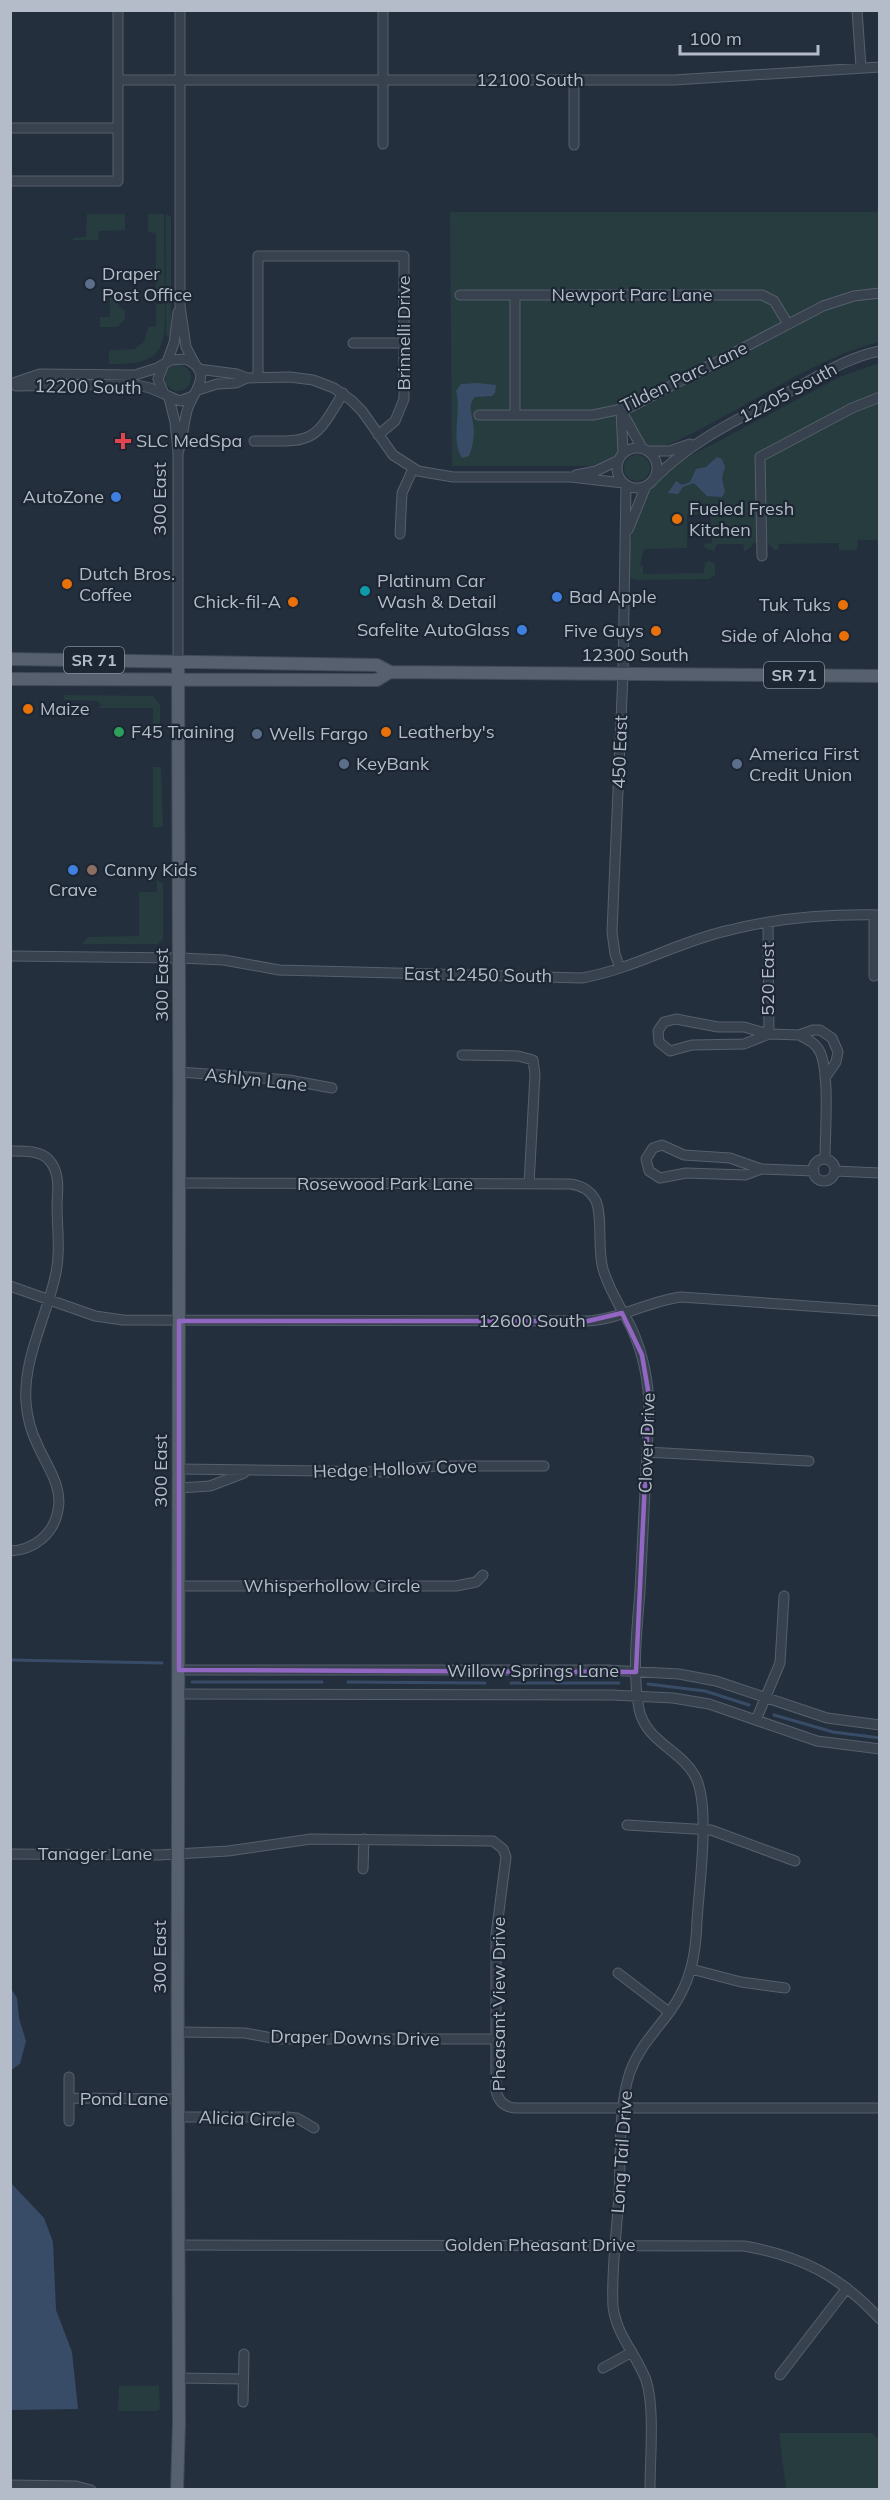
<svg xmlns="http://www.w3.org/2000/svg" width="890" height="2500" viewBox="0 0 890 2500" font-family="Mulish,sans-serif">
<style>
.green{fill:#263c3f}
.water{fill:#394c67}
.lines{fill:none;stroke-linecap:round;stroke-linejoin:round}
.stream{stroke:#394c67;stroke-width:3}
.minor-casing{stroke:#565f6c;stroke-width:11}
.major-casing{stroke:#414a57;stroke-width:14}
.minor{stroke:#38414e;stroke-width:9}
.major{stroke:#56606e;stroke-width:12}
.marked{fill:none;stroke:#9266c3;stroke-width:4.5;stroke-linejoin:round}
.service-dot{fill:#5c6f8a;stroke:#1d2633;stroke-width:2}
.health-dot{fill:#e0444e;stroke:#1d2633;stroke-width:2}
.shop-dot{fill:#3f7fe0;stroke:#1d2633;stroke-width:2}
.food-dot{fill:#e8710a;stroke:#1d2633;stroke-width:2}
.culture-dot{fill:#0f9aa8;stroke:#1d2633;stroke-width:2}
.leisure-dot{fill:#2e9e5b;stroke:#1d2633;stroke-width:2}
.education-dot{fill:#8d6e63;stroke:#1d2633;stroke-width:2}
.labels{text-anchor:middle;stroke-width:4.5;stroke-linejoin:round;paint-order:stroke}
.shield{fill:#1d2633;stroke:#878f9c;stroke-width:1.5}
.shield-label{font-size:16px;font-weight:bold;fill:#b4bcc9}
.street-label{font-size:18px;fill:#b4bcc9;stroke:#1d2633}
.poi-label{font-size:18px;fill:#b4bcc9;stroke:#1d2633;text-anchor:start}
</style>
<rect width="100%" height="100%" fill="#242f3e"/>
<path class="green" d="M450,212H879V342C824,356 769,392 719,419C695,432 674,444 648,451L621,411L620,455L617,461L590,466H452Z
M87,214H125V230L99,231L98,240H73V238L86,237Z
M150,214H164L165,300H156V233L148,232V215Z
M166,214L171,217V327L169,336L166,335Z
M110,292H115L119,296V306L125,311V319L118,327H100V317H110Z
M156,304H165C166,353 160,365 109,364V352L111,350L134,349L144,342L148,327L156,326Z
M879,363V540H858L857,550H839V543L779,544L778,550H775L767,543H754L750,548L744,551L743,544H717L714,551L705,548L704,544L712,543L710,514L687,515V548L644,549L640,565L643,566V574L704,573L705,563L709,561L715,564V575L709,579L635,580L629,577L630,546L634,526L645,496L675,464L842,376Z
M165 378a13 13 0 1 1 26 0a13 13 0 1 1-26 0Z
M624 468a13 13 0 1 1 26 0a13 13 0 1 1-26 0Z
M64,695L153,696L160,704V740H157V732L153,731V708H99V706L106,705H100L99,701L64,700Z
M153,767H161L163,827H153Z
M157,880L163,884V939L158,944H82L88,937L139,936V892H157Z
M119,2386H159L160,2409L157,2411H118Z
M779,2433H872L879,2439V2489H786Z"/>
<path class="water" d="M477,383L496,385L495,393L492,396L475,397C467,406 472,413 473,423C475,433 473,447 469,456L462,458C450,438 462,412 456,391L461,384Z
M717,457L722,459L725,467L722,478L725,492L722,497L707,496L694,483L683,487L678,494L668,493L676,481L682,485L690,482L696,469L706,467Z
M10,1987L17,1998L19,2018L26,2041L20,2064L11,2070Z
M11,2183L44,2218L53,2242L56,2310L72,2352L78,2409L11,2410Z"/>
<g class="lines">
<path class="stream" d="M10,1660L162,1663
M192,1682H322
M348,1682L485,1683
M511,1683H619
M648,1684L705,1691L749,1705
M774,1715L833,1732L880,1738"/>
<g class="minor-casing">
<path id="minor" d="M180,10V306L186,347L195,364
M383,10V144
M857,10L861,67
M118,80H674L880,67
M574,80V145
M10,128H118
M10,181H118V10
M460,295H762L774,301L788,324
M353,343H404
M167,362L174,343L178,312
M164,364L158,379L164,394L180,401L193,396
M198,369L237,374L247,378
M258,377V256H404V399L395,421L378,435
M10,384L40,374L135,375L157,368L171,360L186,359C216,373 192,392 187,411C183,425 183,439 178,453
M16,386L132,384L150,388L164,394
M198,390L217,384L236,383L247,378L290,377L313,380L334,388L351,400L362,411L393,455L418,471L453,477H571L623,483
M169,398L175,422L178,453V662
M621,410L642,448
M621,410L623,453
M479,415H593L631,407L823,306L854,296L880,293
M515,415V295
M254,441C312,441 313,445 343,393
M617 468a20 20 0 1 1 40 0a20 20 0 1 1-40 0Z
M648,451H669L690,444
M576,475L596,471L617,461
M655,478C692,440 741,418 787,393C816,378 847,357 880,351
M628,530L646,486
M400,534L402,493L413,469
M762,556L760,457L852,408L880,397
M874,915V976
M768,924L769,1034
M10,956L180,958L224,960L279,970L582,978C633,969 679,941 730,930C777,918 830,914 880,915
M620,968L615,954L612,932L623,673L626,485
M769,1034L744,1044L692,1045L670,1051L659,1042L658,1031L664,1022L676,1019L718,1027H744L769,1034L799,1035L813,1030H820L832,1038L838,1052L836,1062L825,1078
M799,1035C807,1039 816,1043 820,1052C830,1074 825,1132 825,1159
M462,1055L518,1056L533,1060L535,1074L529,1184
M179,1072L289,1080L332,1088
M10,1151C23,1151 40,1150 49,1160C60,1172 58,1190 57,1204C57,1228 61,1254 55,1277C46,1318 23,1359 26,1402C27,1417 31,1432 38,1446C47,1466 63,1487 58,1510C54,1534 34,1550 10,1551
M813 1170a11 11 0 1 1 22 0a11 11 0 1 1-22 0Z
M761,1169L730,1158L684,1155L662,1145L653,1148L646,1159L649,1171L660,1178L686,1173L745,1175L761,1169L814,1171
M835,1171L880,1173
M179,1183L570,1184C581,1185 591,1191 596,1201C603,1219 597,1248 603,1269C609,1290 621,1308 631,1327C644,1355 649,1382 649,1412C646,1471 643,1531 640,1591C637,1629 632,1670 639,1709C646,1742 680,1749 695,1776C711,1805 699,1886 697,1921C696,1954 691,1982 671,2010C656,2031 639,2047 630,2072C618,2107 621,2157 619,2194C617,2231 611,2270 613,2307C617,2336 636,2354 646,2380C655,2407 650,2458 650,2488
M10,1286L95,1316L123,1320L588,1321C620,1319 649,1301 681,1297L880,1311
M647,1452L809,1461
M179,1469L388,1472L436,1466H544
M179,1488L210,1486L244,1473
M178,1586H456L476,1582L483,1575
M179,1670H607L679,1674L716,1681L827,1718L880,1725
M179,1694L612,1695L673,1698L709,1704L817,1741L880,1749
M756,1720L780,1663L784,1596
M627,1825L711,1830L795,1861
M10,1854L159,1855L228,1851L311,1839L493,1841L503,1849L506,1857L496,1935V2090C498,2101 504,2107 515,2108H880
M363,1869L364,1839
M691,1969L741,1982L785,1988
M618,1973L669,2012
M178,2032L245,2033L277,2039H497
M69,2077V2121
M69,2098L178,2099
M178,2117H287L297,2118L314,2128
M178,2245L744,2246C802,2256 840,2276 880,2319
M603,2368L632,2352
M780,2375L847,2288
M179,2378L243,2379
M243,2402L244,2354
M10,2485L76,2486L91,2490"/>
</g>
<g class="major-casing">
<path id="major" d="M10,659L377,665L390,672L880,676
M10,679L377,680L390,672
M177,2490L179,2423C175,1836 182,1249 178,662"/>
</g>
<use href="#minor" class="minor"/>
<use href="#major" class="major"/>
</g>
<path class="marked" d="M622,1313L642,1355L649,1396L636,1672L179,1670V1321H588Z"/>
<g class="service-dot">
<circle cx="90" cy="284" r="6"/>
<circle cx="257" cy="734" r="6"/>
<circle cx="344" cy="764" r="6"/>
<circle cx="737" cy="764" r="6"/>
</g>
<path class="health-dot" d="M120 432h6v6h6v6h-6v6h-6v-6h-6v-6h6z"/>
<g class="shop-dot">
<circle cx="116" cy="497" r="6"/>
<circle cx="557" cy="597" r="6"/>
<circle cx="522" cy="630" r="6"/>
<circle cx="73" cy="870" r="6"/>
</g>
<g class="food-dot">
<circle cx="677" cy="519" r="6"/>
<circle cx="67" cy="584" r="6"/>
<circle cx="293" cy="602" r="6"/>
<circle cx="843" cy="605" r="6"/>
<circle cx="656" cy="631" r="6"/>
<circle cx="844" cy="636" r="6"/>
<circle cx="28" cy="709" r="6"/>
<circle cx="386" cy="732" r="6"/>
</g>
<circle class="culture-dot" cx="365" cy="591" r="6"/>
<circle class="leisure-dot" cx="119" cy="732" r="6"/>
<circle class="education-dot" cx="92" cy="870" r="6"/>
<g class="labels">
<g class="shield">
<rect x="64" y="647" width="60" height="26" rx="4.5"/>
<rect x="764" y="662" width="60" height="26" rx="4.5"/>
</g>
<g class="shield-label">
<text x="94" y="666">SR 71</text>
<text x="794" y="681">SR 71</text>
</g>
<g class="street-label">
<text x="530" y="86">12100 South</text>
<text x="632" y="301">Newport Parc Lane</text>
<text transform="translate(404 333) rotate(-90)" y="6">Brinnelli Drive</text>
<text transform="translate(684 377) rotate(-26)" y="6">Tilden Parc Lane</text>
<text transform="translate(88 387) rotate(1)" y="6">12200 South</text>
<text transform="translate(788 393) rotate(-28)" y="6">12205 South</text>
<text transform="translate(160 499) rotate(-90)" y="6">300 East</text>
<text x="635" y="661">12300 South</text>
<text transform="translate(620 752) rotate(-88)" y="6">450 East</text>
<text transform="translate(478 975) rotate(1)" y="6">East 12450 South</text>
<text transform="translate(768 979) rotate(-90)" y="6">520 East</text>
<text transform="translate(162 985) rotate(-90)" y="6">300 East</text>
<text transform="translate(256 1080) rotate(6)" y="6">Ashlyn Lane</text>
<text x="385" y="1190">Rosewood Park Lane</text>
<text x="532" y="1327">12600 South</text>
<text transform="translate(647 1443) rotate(-88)" y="6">Clover Drive</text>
<text transform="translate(395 1469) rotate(-2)" y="6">Hedge Hollow Cove</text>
<text transform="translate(161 1471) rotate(-90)" y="6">300 East</text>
<text x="332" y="1592">Whisperhollow Circle</text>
<text x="533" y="1677">Willow Springs Lane</text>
<text x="95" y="1860">Tanager Lane</text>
<text transform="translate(160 1957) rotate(-90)" y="6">300 East</text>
<text transform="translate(499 2004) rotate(-90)" y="6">Pheasant View Drive</text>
<text transform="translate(355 2038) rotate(1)" y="6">Draper Downs Drive</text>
<text x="124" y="2105">Pond Lane</text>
<text transform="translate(247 2119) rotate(2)" y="6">Alicia Circle</text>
<text transform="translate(622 2152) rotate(-86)" y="6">Long Tail Drive</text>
<text x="540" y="2251">Golden Pheasant Drive</text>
</g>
<g class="poi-label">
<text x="102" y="280">Draper<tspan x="102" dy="21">Post Office</tspan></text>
<text x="136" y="447">SLC MedSpa</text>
<text x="104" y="503" text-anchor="end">AutoZone</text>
<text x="689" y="515">Fueled Fresh<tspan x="689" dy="21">Kitchen</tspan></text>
<text x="79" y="580">Dutch Bros.<tspan x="79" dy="21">Coffee</tspan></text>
<text x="377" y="587">Platinum Car<tspan x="377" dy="21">Wash &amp; Detail</tspan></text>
<text x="569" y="603">Bad Apple</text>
<text x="281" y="608" text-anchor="end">Chick-fil-A</text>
<text x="831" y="611" text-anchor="end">Tuk Tuks</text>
<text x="510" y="636" text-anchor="end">Safelite AutoGlass</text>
<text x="644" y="637" text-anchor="end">Five Guys</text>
<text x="832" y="642" text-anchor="end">Side of Aloha</text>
<text x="40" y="715">Maize</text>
<text x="131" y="738">F45 Training</text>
<text x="398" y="738">Leatherby's</text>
<text x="269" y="740">Wells Fargo</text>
<text x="749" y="760">America First<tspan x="749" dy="21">Credit Union</tspan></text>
<text x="356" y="770">KeyBank</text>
<text x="104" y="876">Canny Kids</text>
<text x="73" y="896" text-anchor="middle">Crave</text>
</g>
</g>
<rect width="890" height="2500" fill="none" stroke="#b4bcc9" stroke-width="24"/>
<path d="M680 45v9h138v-9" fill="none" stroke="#b4bcc9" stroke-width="3"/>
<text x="689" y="45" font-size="18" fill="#b4bcc9" stroke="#1d2633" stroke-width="4.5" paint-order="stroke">100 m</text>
</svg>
